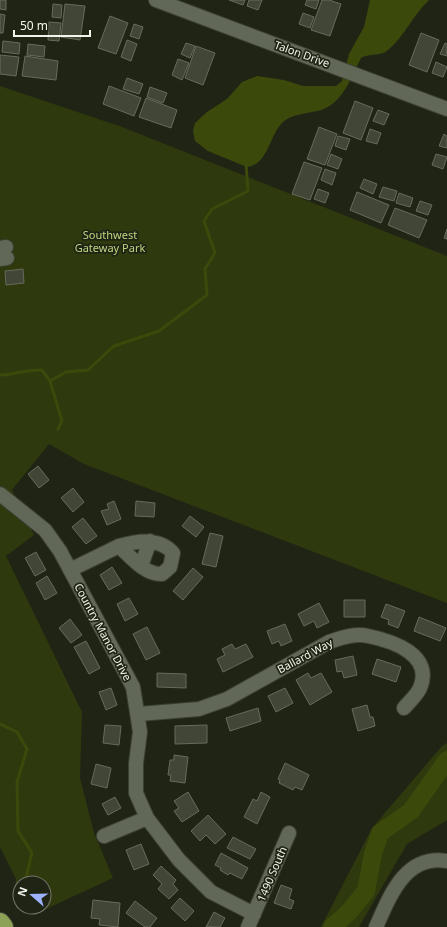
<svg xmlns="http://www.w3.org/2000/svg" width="447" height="927" viewBox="0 0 447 927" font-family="'Noto Sans',sans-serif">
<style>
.green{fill:#2e390e}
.water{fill:#3b4a0b}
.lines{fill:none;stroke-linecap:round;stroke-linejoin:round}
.stream{stroke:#3b4a0b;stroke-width:3}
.river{stroke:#3b4a0b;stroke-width:18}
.building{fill:#414636;stroke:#666b5a}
.minor-casing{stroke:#3d4035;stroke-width:16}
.highway-casing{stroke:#3d4035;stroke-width:22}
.minor{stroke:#626857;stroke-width:14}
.highway{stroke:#8da256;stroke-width:20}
.labels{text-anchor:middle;stroke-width:3.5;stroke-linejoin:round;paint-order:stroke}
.street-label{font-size:11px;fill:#f1f5eb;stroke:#202415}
.park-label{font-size:11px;fill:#bdd67f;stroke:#202415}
</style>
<rect width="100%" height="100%" fill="#202415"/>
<path class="green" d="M0,86L122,127L447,256V603L84,464L49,444L12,490L34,535L6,556L82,712L80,778L94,833L113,878L33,915L29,907H44V883H20V895L15,889L16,879L0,847Z
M447,743V820L407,844L359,927H321L372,828L442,746Z"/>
<path class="water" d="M370,0H429C413,15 404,37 388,50C380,57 368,53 361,58C352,76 343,103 321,110C308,114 291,113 281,124C269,138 267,165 247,167L208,151L195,141L193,131L195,123L207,112L227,99L242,82L257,76L284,80L303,86H336L342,81L349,54L364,27Z"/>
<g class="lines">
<path class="stream" d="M0,375C14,375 27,369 42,370L50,381L66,372L88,370L114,346L159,331L207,295L205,269L215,253L204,221L212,209L248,191L246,164
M50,381L62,421L58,429
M0,724L17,732L27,749L17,782L18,831L32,853L25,882"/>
<path class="river" d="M332,927L349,912L366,891L373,854L380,833L411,811L447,760"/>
</g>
<path class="building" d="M0,0H6V10L0,9Z
M229,0H245L243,5Z
M249,0H262L258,10L247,6Z
M307,0H319L316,9L305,5Z
M322,0H329L341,4L330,36L311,30Z
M53,4L62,5L61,18L52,17Z
M65,4L85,6L80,40L61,37Z
M303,13L314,17L310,28L299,24Z
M0,14L5,15L3,33H0Z
M110,16L128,23L116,54L98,48Z
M49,22L61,23L59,41L48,40Z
M134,24L143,27L139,39L130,36Z
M421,33L439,40L427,72L409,65Z
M127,40L137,44L131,61L121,57Z
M3,41L20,43L19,54L2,52Z
M186,43L195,46L190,58L181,54Z
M445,43L447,44V56L440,54Z
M28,44L45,46L44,57L27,55Z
M196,46L215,53L203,85L185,78Z
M0,55L19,57L16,76L0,74Z
M25,56L58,61L56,80L22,76Z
M178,59L189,63L182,80L172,75Z
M436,62L447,67L443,77L432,73Z
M127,78L143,84L139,94L123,89Z
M109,86L141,98L134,116L103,104Z
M150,87L167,93L163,103L147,97Z
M146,98L177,110L171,128L139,117Z
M355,101L373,108L361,140L343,133Z
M378,110L389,114L384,125L373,121Z
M319,127L337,134L325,165L307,159Z
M370,129L381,133L377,144L366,141Z
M444,134L447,136V148L439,146Z
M338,136L350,139L346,150L335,146Z
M331,154L342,159L338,169L327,165Z
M436,154L447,157L443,169L432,165Z
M304,162L322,168L310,200L292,194Z
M325,169L336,173L332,185L321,180Z
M364,179L377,184L373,194L360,188Z
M383,187L397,191L394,201L379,197Z
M318,189L329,193L325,203L314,199Z
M357,192L389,205L381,223L350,210Z
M399,193L413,198L410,207L396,203Z
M420,201L432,205L428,215L416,211Z
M395,208L427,220L419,238L388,225Z
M447,229V239L444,238Z
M23,269L24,283L6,285L5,271Z
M38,466L49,480L39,488L28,474Z
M73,488L84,502L73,512L61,498Z
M114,501L121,519L107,525L101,511L109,509L107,504Z
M136,501L155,503L154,517L135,516Z
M190,516L204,527L196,537L182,526Z
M83,518L97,536L86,544L72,527Z
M210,533L223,536L216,567L202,564Z
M36,552L46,570L35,576L25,558Z
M112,567L122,583L109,590L100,575Z
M193,568L203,577L183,600L173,591Z
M47,576L57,593L45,600L36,583Z
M129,598L138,614L125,621L117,604Z
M344,600H365V617H344Z
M319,603L329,622L317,628L314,621L304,626L298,614Z
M386,604L405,611L398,628L388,624L389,620L381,617Z
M419,617L446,628L440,641L414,631Z
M70,619L82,635L71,643L59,628Z
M285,624L292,641L281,646L279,641L272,644L267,631Z
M147,627L160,653L146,660L133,634Z
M86,641L100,668L89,674L74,647Z
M232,644L235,649L246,644L253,657L223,672L217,659L225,655L222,649Z
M353,656L357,675L344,678L342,671L337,672L335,660Z
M377,659L401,667L396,682L372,674Z
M157,673L186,674V688L157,687Z
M308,673L311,678L321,673L332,692L310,705L296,680Z
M111,688L117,705L106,710L99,692Z
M285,688L293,703L276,712L268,696Z
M367,705L370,717H373L375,726L358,731L352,709Z
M258,708L261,721L230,731L226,718Z
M105,725L121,726L119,745L103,743Z
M207,725V743L175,744V726Z
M174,755L188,757L185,783L170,781L171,775H168L170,760H174Z
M285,763L309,775L302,790L295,787L293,790L279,783L280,780L278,779Z
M96,764L111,768L107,788L91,784Z
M188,792L199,811L182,822L174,811L179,808L174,801Z
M261,792L270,797L257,824L244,817L253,799L257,801Z
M115,797L121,808L108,815L102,804Z
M208,815L226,834L215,844L206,835L200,841L191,831Z
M233,837L256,849L250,859L227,848Z
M141,844L149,864L134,870L126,850Z
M221,853L248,868L242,879L230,873L228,875L220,870L221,868L215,865Z
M161,866L176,880L173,884L178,890L169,899L158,889L162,884L153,875Z
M281,885L292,889L289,899L294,901L291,909L274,903Z
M180,898L194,911L185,921L171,908Z
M93,900L120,903L118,927L99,925L100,919L91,918Z
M135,901L157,918L150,927H145L126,913Z
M214,912L225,918L220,927H206Z"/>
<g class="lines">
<g class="minor-casing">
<path id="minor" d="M156,0L447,109
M0,248L6,247
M0,259L7,258
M0,494L45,530L60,551L133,687L140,732L136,763V793L147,818L179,860L211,892L254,914
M141,566L150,541
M70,570L119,546C131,557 145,575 162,574L170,567L173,553C159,537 137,541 119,546
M139,714L199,709L227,699L329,642C341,638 355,633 368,636C393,641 434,655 420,688C417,695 409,702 404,708
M104,836L147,818
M248,927L289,833
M376,927C390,896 405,854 447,861"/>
</g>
<g class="highway-casing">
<path id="highway" d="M0,923L3,927"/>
</g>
<use href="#minor" class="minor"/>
<use href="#highway" class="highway"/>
</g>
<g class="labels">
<g class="street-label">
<text transform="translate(302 54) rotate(20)" y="4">Talon Drive</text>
<text transform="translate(103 632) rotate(62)" y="4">Country Manor Drive</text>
<text transform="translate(305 656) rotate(-28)" y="4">Ballard Way</text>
<text transform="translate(272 874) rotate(-67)" y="4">1490 South</text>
</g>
<g class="park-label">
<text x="110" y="239">Southwest<tspan x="110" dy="13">Gateway Park</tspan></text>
</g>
</g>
<g transform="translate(32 895) rotate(290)"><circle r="19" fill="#202415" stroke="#74786b"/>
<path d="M0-3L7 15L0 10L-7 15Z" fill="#9fb3fd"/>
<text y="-6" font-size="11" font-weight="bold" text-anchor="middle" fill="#f1f5eb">N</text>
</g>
<path d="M14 30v6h76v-6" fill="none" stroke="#f1f5eb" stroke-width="2"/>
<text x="20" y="30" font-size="12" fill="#f1f5eb" stroke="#202415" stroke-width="3" paint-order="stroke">50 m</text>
</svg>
